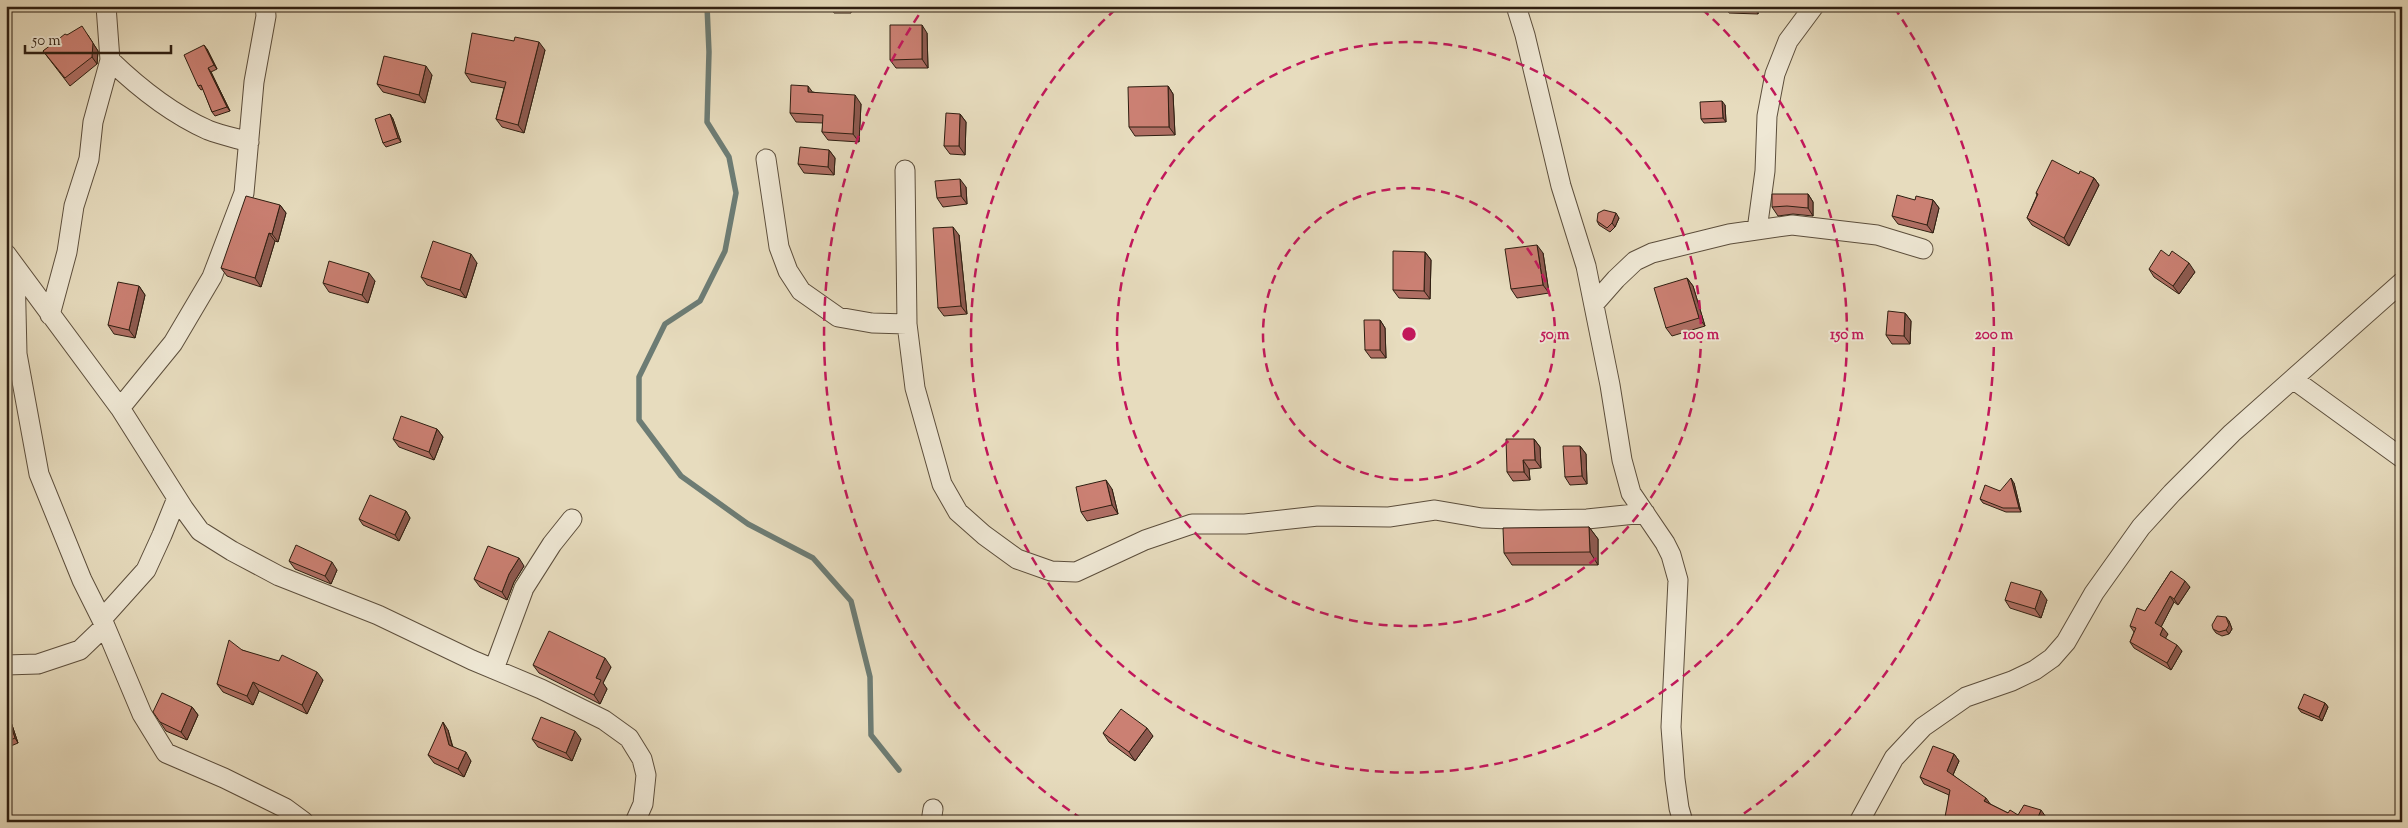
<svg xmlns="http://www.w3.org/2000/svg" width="2408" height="828" viewBox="0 0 2408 828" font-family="'Sorts Mill Goudy',serif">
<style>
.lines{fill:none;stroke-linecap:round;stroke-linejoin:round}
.stream{stroke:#6d7c74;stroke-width:5.5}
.street-casing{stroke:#5c4e3c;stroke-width:21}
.street{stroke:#efe8d5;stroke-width:19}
.wall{fill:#af6e63;stroke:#2e1e11}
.shaded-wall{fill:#8e5a50;stroke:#2e1e11}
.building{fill:#cb8073;stroke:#2e1e11}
.ring{fill:none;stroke:#c2185b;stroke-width:2.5;stroke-dasharray:9 6}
.centre{fill:#c2185b;stroke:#efe8d5;stroke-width:2.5}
.ring-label{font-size:15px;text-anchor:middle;font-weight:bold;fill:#c2185b;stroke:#efe8d5;stroke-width:4;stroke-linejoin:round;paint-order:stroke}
</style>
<rect width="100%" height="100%" fill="#e7dcbe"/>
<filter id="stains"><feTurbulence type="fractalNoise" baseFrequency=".004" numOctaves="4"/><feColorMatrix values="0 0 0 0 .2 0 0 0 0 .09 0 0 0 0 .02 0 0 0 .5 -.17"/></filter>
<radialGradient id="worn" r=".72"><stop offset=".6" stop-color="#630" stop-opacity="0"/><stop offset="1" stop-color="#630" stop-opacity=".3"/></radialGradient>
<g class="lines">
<path class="stream" d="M707,6L709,52L707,122L729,157L736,193L725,251L700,301L665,324L639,377V420L681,476L748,524L813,558L851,601L870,677L871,735L899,770"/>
<g class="street-casing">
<path id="street" d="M1516,6L1525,35L1561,186L1586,266L1610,385L1622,460L1631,493L1665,543L1671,555L1678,580L1671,727L1675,779L1679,808L1683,822
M110,60C138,87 172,114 208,130C221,135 235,138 249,142
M766,159L779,247L788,271L801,291L838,317L872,323L907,324
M905,170L907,324L915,388L942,484L958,512L984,535L1017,559L1051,571L1076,572L1145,540L1192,524H1245L1318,516L1389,517L1435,510L1482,518L1539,520L1587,519L1645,513
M1757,230L1765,171L1767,116L1775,74L1788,41L1814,6
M6,254L120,408L184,509L200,531L232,551L279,576L378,615L472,660L541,689L604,720L629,738L642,759L646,775L643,804L635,822
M15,267L17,354L39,474L82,580L105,626L142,714L166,753L224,778L285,808L304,822
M1594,304L1616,279L1635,261L1652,253L1729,234L1792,225L1877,235L1923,249
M50,315L67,252L74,206L89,159L93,122L110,60L106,6
M2293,379L2402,458
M120,408L173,343L212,277L244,193L254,82L266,16L265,6
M102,619L146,570L162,535L177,498
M6,665L38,664L80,650L105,626
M494,669L524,588L552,544L572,519
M931,822L933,809
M1859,822L1894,758L1923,727L1966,697L2012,681L2035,670L2052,658L2066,642L2094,593L2141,527L2172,493L2232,433L2402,282"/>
</g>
<use href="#street" class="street"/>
</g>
<path class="wall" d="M851,6V13H834L831,9Z
M1724,6H1759L1758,14L1729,13Z
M927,33L928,68H896L890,60Z
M87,34L98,51L97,64L70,86L43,51L67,35Z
M207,49L217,69L211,72L230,111L215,116L212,112L203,89L201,90L198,86Z
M545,50L524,133L502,127L496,119L504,88L471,82L465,73Z
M432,75L425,103L383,92L377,84Z
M1168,86L1173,94L1175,135L1135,136L1129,127Z
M813,92L861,104L859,142L828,140L822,132L823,123L796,122L790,113Z
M1725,105L1726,122L1704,123L1701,119Z
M390,114L393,119L401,142L386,147L383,143Z
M960,114L966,122L965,155L950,154L944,146Z
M829,150L835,158L834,175L804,173L798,164Z
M2079,174L2094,178L2099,185L2069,246L2032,225L2027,218L2037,195L2036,193Z
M966,187L967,204L943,207L937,198Z
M1808,194L1813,202V216L1793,214L1778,216L1772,207Z
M1915,200H1933L1939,208L1933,233L1898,224L1892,216Z
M280,205L286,213L278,242L275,241L261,287L227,276L221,268Z
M1619,218L1615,227L1610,232L1599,225L1597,221Z
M959,235L967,314L944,316L938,308Z
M1425,252L1431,260L1430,299L1399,298L1393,290Z
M1543,253L1549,293L1517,298L1511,289Z
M477,263L466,298L427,285L421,277Z
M2149,269L2195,272L2179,294L2154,277Z
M1687,278L1693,286L1705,326L1672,336L1666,328Z
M375,281L368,303L329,292L323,283Z
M139,286L145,295L135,338L114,334L108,325Z
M1905,313L1911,321L1910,344H1892L1886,335Z
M1380,320L1385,328L1386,358H1371L1365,350Z
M437,429L443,437L434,460L399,447L393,439Z
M1534,439L1540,447L1541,468L1529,469L1530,480L1513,481L1507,472Z
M1580,446L1586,454L1587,484L1570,485L1565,477Z
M2014,483L2021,512H2006L1983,503L1980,499L2000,491Z
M1112,489L1118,514L1087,521L1081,512Z
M406,511L410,518L399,541L363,525L359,519Z
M1589,527L1598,539V565H1512L1504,553Z
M289,561L337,570L331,584L295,569Z
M524,566L514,582L507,600L480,587L474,579Z
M2171,571L2190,587L2178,605L2174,602L2161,627L2168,634L2165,638L2182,651L2171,670L2134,648L2130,642L2134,632L2130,626L2145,611Z
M2005,600H2047L2041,618L2010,608Z
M2229,621L2232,629L2229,634L2222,636L2216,633L2213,629Z
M242,650L323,680L307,714L259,691L253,705L223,692L217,684Z
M533,665L611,667L603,683L607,689L600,704L539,673Z
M2325,703L2328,707L2322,721L2301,712L2298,708Z
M192,707L198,715L187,740L166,731L160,722Z
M6,716L10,719L18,743L6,748Z
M448,730L453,747L471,761L464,777L434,763L428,755Z
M1103,733L1153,736L1135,761L1109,742Z
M532,739H581L572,761L538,747Z
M1954,754L1959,761L1953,775L1990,804L2008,813L2018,815L2046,817L1946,822L1949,795L1924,784L1920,777Z"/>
<path class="shaded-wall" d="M848,6H851V13L848,9Z
M1753,6H1759L1758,14Z
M922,25L927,33L928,68L922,59Z
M87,34L98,51L97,64L92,57Z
M539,42L545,50L524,133L518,125Z
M204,45L207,49L217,69L214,65Z
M426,66L432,75L425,103L419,95Z
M208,68L211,72L230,111L227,107Z
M808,86L814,94L808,92Z
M1168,86L1173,94L1175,135L1169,127Z
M855,95L861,104L859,142L853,134Z
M1722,101L1725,105L1726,122L1723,118Z
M390,114L393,119L401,142L398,138Z
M960,114L966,122L965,155L959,146Z
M829,150L835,158L834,175L828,167Z
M2094,178L2099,185L2069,246L2064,238Z
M960,179L966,187L967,204L961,196Z
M1808,194L1813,202V216L1808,208Z
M1933,200L1939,208L1933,233L1927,225Z
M280,205L286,213L278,242L272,234Z
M1616,213L1619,218L1615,227L1612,223Z
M953,227L959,235L967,314L961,306Z
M269,233L275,241L261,287L255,278Z
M1537,245L1543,253L1549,293L1543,285Z
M1425,252L1431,260L1430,299L1424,291Z
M471,254L477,263L466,298L460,290Z
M2189,263L2195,272L2179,294L2173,286Z
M369,273L375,281L368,303L362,295Z
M1687,278L1693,286L1705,326L1699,318Z
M139,286L145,295L135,338L129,330Z
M1905,313L1911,321L1910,344L1904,336Z
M1380,320L1385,328L1386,358L1380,350Z
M437,429L443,437L434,460L429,452Z
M1534,439L1540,447L1541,468L1535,460Z
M1580,446L1586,454L1587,484L1582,476Z
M1523,460L1529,469L1530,480L1524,472Z
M2011,478L2014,483L2021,512L2019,508Z
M1106,480L1112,489L1118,514L1112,505Z
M406,511L410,518L399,541L395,535Z
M1589,527L1598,539V565L1590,552Z
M519,558L524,566L514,582L507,600L502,592L509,574Z
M332,562L337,570L331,584L325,576Z
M2185,581L2190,587L2178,605L2174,599Z
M2041,591L2047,600L2041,618L2035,609Z
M2170,596L2174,602L2160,629L2155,623Z
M2226,617L2229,621L2232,629L2229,634L2226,630Z
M2163,628L2168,634L2164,641L2160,635Z
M2177,645L2182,651L2171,670L2167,663Z
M605,658L611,667L603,683L607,689L600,704L594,695L596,678Z
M317,672L323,680L307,714L302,705Z
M253,682L259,691L253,705L247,696Z
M2325,703L2328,707L2322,721L2319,717Z
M192,707L198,715L187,740L181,732Z
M7,715L10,719L18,743L15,738Z
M443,722L448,730L454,753L449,745Z
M1147,728L1153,736L1135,761L1129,752Z
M575,731L581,739L572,761L566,753Z
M466,752L471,761L464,777L458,769Z
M1954,754L1959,761L1952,777L1947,771Z
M1986,798L1991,805L1984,801Z
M2041,810L2046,817L2044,822H2036Z"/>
<path class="building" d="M831,6H848V9H831Z
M890,25H922V59L890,60Z
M82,26L93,43L92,57L65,78L43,51L65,34L67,35Z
M472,33L514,41L515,37L539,42L518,125L496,119L506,82L465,73Z
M204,45L214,65L208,68L227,107L212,112L201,85L198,86L184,55Z
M384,56L426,66L419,95L377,84Z
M791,85L808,86V92L855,95L853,134L822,132L823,115L790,113Z
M1168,86L1169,127H1129L1128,87Z
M1722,101L1723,118L1701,119L1700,102Z
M946,113L960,114L959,146H944Z
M390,114L398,138L383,143L375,119Z
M800,147L829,150L828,167L798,164Z
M2052,160L2079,174L2080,171L2094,178L2064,238L2027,218L2038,194L2036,193Z
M960,179L961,196L937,198L935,181Z
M1772,194H1808V208L1787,206L1772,207Z
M1897,195L1915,200L1916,196L1933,200L1927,225L1892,216Z
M246,196L280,205L272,234L269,233L255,278L221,268Z
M1604,210L1616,213L1612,223L1607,228L1597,221L1598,213Z
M953,227L961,306L938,308L933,228Z
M433,241L471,254L460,290L421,277Z
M1537,245L1543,285L1511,289L1505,249Z
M2161,250L2169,256L2172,251L2189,263L2173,286L2149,269Z
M1393,251L1425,252L1424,291L1393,290Z
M329,261L369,273L362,295L323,283Z
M1687,278L1699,318L1666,328L1654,288Z
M118,282L139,286L129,330L108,325Z
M1888,311L1905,313L1904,336L1886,335Z
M1364,320H1380V350H1365Z
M401,416L437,429L429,452L393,439Z
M1506,439H1534L1535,460H1523L1524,472H1507Z
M1563,446H1580L1582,476L1565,477Z
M2011,478L2019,508H2003L1980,499L1985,485L2000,491Z
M1106,480L1112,505L1081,512L1076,487Z
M370,495L406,511L395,535L359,519Z
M1589,527L1590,552L1504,553L1503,528Z
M296,545L332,562L325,576L289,561Z
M488,546L519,558L509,574L502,592L474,579Z
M2171,571L2185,581L2174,599L2170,596L2155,623L2163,628L2160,635L2177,645L2167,663L2130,642L2136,628L2130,626L2137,608L2145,611Z
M2011,582L2041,591L2035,609L2005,600Z
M2217,616L2226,617L2229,625L2226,630L2219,632L2213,629L2212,625Z
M549,631L605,658L596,678L601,680L594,695L533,665Z
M229,640L242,650L279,661L282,655L317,672L302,705L253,682L247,696L217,684Z
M162,693L192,707L181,732L160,722L153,712Z
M2304,694L2325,703L2319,717L2298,708Z
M1121,709L1147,728L1129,752L1103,733Z
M7,715L15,738L6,742V716Z
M541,717L575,731L566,753L532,739Z
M443,722L449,745L466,752L458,769L428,755Z
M1933,746L1954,754L1947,771L1986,798L1984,801L2008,813L2010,810L2018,815L2024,805L2041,810L2036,822H1946L1945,817L1950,790L1920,777Z"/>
<g class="ring">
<circle cx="1409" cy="334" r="146"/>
<circle cx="1409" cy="334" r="292"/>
<path d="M1702 9A438 438 0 1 1 1116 9"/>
<path d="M1082 819A585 585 0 0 1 924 7M1894 7A585 585 0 0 1 1736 819"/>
</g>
<circle cx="1409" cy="334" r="8" class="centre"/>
<g class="ring-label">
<text x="1555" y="339">50 m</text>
<text x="1701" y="339">100 m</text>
<text x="1847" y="339">150 m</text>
<text x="1994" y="339">200 m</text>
</g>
<rect width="2408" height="828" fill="none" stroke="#e7dcbe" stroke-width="25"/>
<rect x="8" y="8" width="2393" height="813" fill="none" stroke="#2e1e11" stroke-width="2.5"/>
<rect x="12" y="12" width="2383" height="803" fill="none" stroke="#2e1e11"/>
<path d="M25 45v8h146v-8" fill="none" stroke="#2e1e11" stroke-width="2.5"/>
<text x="32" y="45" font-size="15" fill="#2e1e11" stroke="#efe8d5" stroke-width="4" paint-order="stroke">50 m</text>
<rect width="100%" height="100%" filter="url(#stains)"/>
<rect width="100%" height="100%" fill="url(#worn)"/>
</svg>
